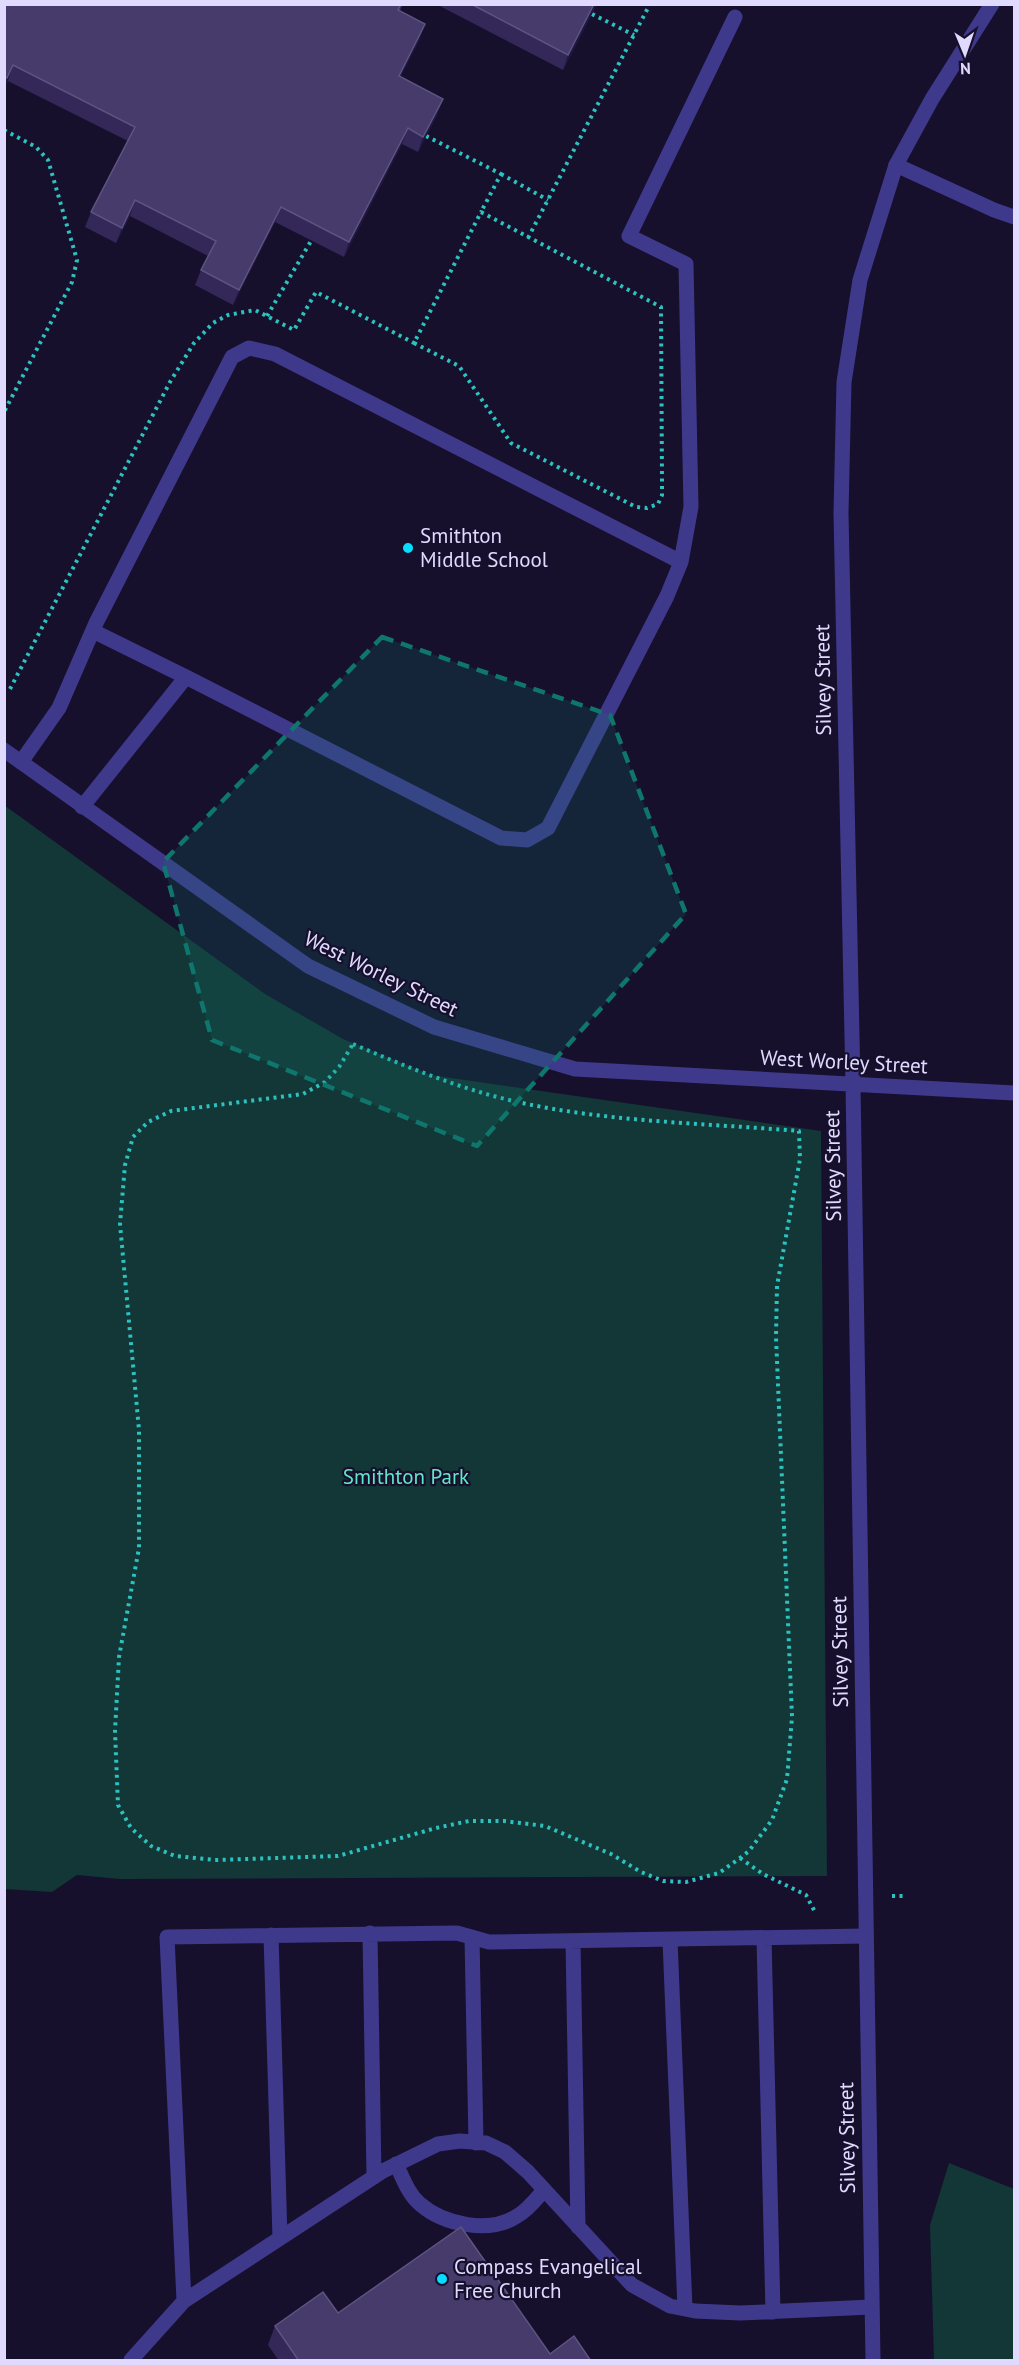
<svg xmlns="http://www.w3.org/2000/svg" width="1019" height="2365" viewBox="0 0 1019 2365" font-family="'PT Sans',sans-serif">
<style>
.green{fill:#133636}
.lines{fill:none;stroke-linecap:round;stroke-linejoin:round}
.path{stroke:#2bc2bf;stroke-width:4;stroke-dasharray:3 4.5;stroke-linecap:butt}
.service{stroke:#3f398c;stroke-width:15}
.minor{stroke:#3f398c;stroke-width:15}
.tertiary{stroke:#3f398c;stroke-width:15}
.wall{fill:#342859}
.shaded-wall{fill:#201740}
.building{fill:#463b6b;stroke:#5e5482;stroke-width:1.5}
.marked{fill:#0f766e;fill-opacity:0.2;stroke:#0f766e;stroke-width:4.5;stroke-dasharray:12 8;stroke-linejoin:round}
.poi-dot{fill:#06ddff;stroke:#16102c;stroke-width:2}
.labels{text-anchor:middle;stroke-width:4.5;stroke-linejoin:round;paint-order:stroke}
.poi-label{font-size:21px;fill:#e0daff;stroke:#16102c;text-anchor:start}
.street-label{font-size:21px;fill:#e0daff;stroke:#16102c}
.park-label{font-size:21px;fill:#60e6c9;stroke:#16102c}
</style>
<rect width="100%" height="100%" fill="#16102c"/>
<path class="green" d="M4,805L265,994L343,1039L430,1075L821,1131L827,1876L120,1879L77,1875L52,1892L5,1889Z
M949,2163L1014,2189V2360H934L930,2225Z"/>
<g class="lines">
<path class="path" d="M592,14L634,35
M4,130L36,147L48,160L77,260L72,282L4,412
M426,136L501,174L481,212
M501,174L548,200
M481,212L661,307L662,482V495L658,504L647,508L636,507L511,443L459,366L414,343Z
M528,238L650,4
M267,316L311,241
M10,689L170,382L194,343L213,323L228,315L255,310L294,330L316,292L414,343
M353,1044C393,1061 431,1077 473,1090C574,1122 693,1122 799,1131L800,1159L777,1286L776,1337L792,1717L787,1779L772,1820L749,1851L740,1858L719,1873L686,1882L663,1881L641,1872L611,1854L545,1826L504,1821H469L436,1828L338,1856L215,1860L175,1856L151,1846L131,1828L118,1805L115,1731L119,1657L139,1548V1430L120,1224L125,1165L133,1137L148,1122L171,1111L303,1094L325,1082L339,1067Z
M740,1858L763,1874L806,1895L815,1912
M892,1896H906"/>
<path class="service" d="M681,562L691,507L686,264L629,236L735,17
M93,631L186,677
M21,762L59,708L96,623L232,357L249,348L275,354L681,562L667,596L548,828L527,840L501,838L186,677L82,807
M370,1933L374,2177
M271,1935L280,2238
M865,1936L489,1942L457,1933L167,1937L184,2301L383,2171L438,2144L460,2141L486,2143L505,2152L528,2172L632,2285L670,2306L695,2311L740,2313L871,2307
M472,1937L476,2143
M764,1938L773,2312
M670,1940L685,2309
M573,1941L578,2227
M396,2164C403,2178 408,2194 420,2204C444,2225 490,2234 517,2216C528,2210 536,2199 544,2190
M131,2360L184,2301"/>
<path class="minor" d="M896,165L994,210L1014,217"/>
<path class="tertiary" d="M4,750L308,966L434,1027L575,1069L1014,1093
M873,2360L853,1084L841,513L844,382L860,280L896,165L932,99L992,4"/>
</g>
<path class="wall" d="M4,4H403L400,11L420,39L400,77L437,115L418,152L402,144L344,257L275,222L233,305L195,285L201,270L208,256L130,216L116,243L85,227L91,212L128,141L8,81L4,87Z
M436,4H597L563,70Z
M338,2313L550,2354L591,2361H279L268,2345L275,2326Z"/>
<path class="shaded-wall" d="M594,4H597L563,70L568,55Z
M425,24L420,39L393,92L399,76Z
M13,65L8,81L4,87L7,78Z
M443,99L437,115L418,152L423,137Z
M408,128L402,144L344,257L349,242Z
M135,200L130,216L116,243L122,228Z
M281,207L275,222L233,305L239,290Z"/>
<path class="building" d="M4,4H401L398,10L425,24L399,76L443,99L423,137L408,128L349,242L281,207L239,290L201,270L216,241L135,200L122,228L91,212L135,127L13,65L7,78L4,76Z
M471,4H594L568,55Z
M461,2227L550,2354L574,2336L591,2361H299L275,2326L323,2292L338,2313Z"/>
<path class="marked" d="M382,637L610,715L686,914L477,1146L212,1040L163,862Z"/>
<g class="poi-dot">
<circle cx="408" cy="548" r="6"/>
<circle cx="442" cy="2279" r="6"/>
</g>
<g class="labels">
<g class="poi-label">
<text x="420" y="543">Smithton<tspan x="420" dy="24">Middle School</tspan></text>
<text x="454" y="2274">Compass Evangelical<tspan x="454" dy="24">Free Church</tspan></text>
</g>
<g class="street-label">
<text transform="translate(823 680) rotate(-91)" y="7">Silvey Street</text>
<text transform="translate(381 974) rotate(26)" y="7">West Worley Street</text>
<text transform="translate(844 1062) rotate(3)" y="7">West Worley Street</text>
<text transform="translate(833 1166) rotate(-91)" y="7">Silvey Street</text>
<text transform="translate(840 1652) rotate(-91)" y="7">Silvey Street</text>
<text transform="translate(847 2138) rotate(-91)" y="7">Silvey Street</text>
</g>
<g class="park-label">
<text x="406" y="1484">Smithton Park</text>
</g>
</g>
<rect width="1019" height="2365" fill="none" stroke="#e0daff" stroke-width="12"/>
<g transform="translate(965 54) rotate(178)" stroke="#16102c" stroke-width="4.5" paint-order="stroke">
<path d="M0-4.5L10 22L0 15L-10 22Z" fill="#e0daff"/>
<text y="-9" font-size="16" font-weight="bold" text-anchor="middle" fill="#e0daff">N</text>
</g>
</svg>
